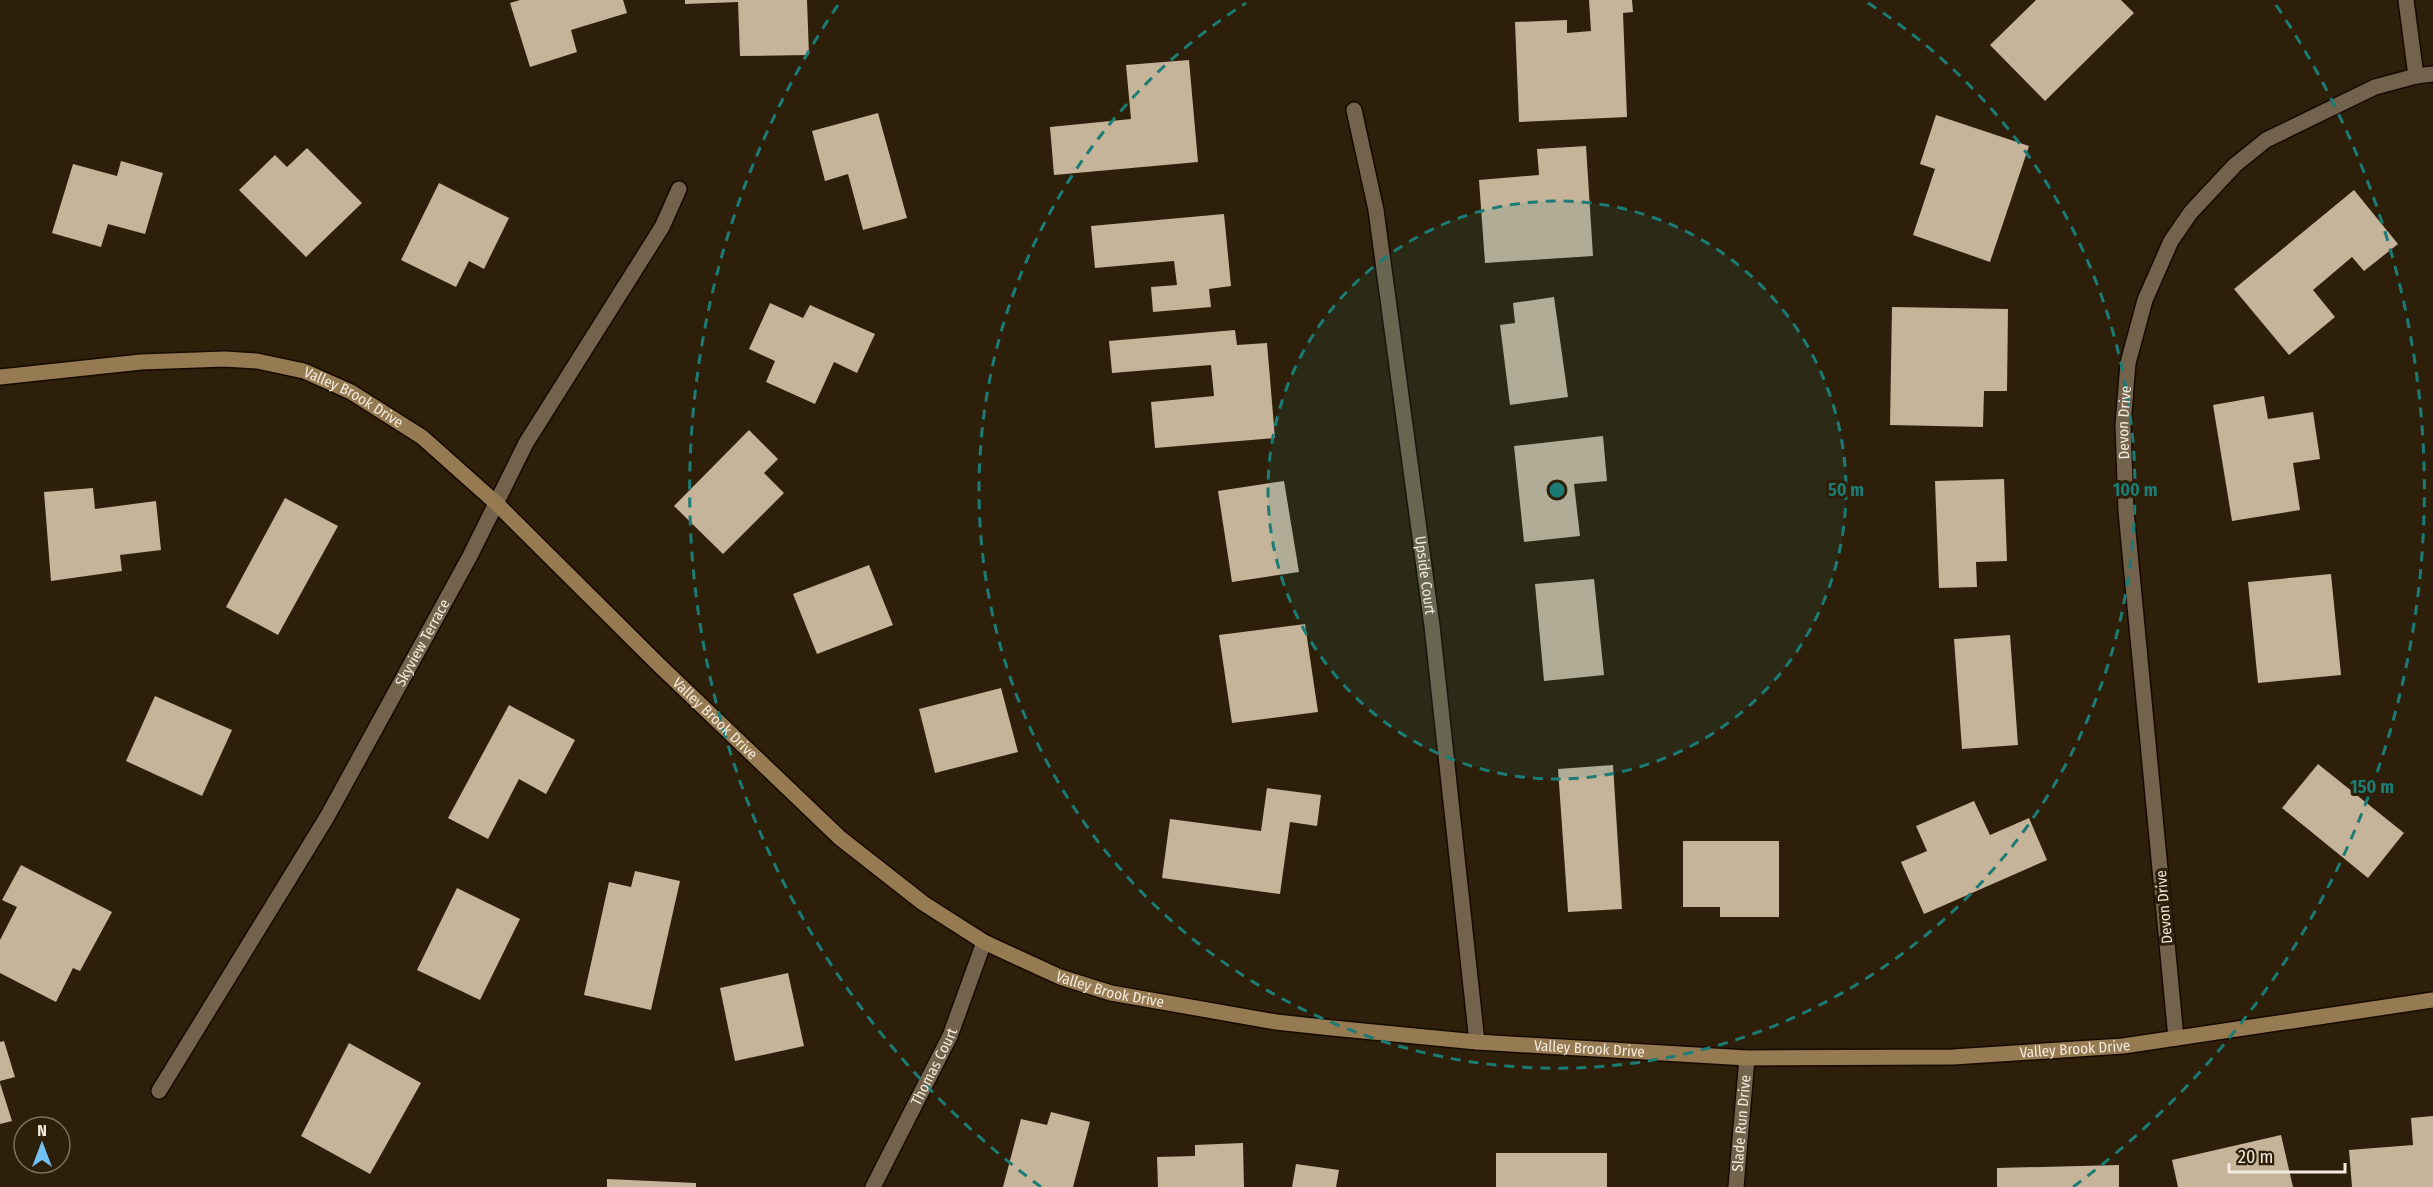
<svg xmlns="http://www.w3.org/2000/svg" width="2433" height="1187" viewBox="0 0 2433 1187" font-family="'Fira Sans Condensed',sans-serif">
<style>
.building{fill:#c5b39a}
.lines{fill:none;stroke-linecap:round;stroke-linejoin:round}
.street-casing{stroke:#160900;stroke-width:18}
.secondary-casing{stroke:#160900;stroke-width:18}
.street{stroke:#74634c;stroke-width:15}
.secondary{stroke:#967a52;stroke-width:15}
.ring{fill:none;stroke:#1a7c74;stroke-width:3;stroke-dasharray:10 8}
.labels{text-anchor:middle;stroke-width:6;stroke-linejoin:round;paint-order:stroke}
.street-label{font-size:15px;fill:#f4eadd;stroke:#2e1f0a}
.centre{fill:#1a7c74;stroke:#2e1f0a;stroke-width:3}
.ring-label{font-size:18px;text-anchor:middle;font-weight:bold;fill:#1a7c74;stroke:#2e1f0a;stroke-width:6;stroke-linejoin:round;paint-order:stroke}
</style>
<rect width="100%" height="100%" fill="#2e1f0a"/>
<path class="building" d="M520,0H623L627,13L571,30L577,52L530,67L510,3Z
M685,0H807L809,55L740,56L738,2L685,4Z
M1589,0H1632L1633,12L1623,13L1627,117L1519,122L1515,22L1567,20V33L1591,31Z
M2036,0H2121L2134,13L2045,101L1990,45Z
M1189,60L1198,162L1054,175L1050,127L1131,119L1126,65Z
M878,113L907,218L863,230L848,174L825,181L812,131Z
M1936,115L2029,146L1990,262L1913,235L1935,169L1920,164Z
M1586,146L1593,256L1485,263L1479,180L1539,175L1537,149Z
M307,148L362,203L306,257L239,190L275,155L287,167Z
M121,161L163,173L145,234L108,224L101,247L52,233L73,164L117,176Z
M439,183L509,218L484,269L469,261L456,287L401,260Z
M2354,190L2398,244L2364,271L2352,257L2313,290L2335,317L2289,355L2234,289Z
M1224,214L1231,286L1209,289L1211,307L1153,312L1151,287L1177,285L1174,261L1095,268L1091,226Z
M1554,297L1568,397L1510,405L1500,325L1515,323L1513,303Z
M770,303L803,318L810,305L875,334L857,373L834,362L815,404L766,382L775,361L749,349Z
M1892,307L2008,309L2007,391H1984L1983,427L1890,425Z
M1235,330L1237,345L1267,343L1275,438L1155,448L1151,402L1214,396L1211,365L1112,373L1109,341Z
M2264,396L2268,419L2313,412L2320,459L2293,463L2300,510L2232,521L2213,405Z
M749,430L778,459L764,473L784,493L723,554L674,506Z
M1603,436L1607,481L1574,484L1580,536L1524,542L1514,446Z
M2004,479L2007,561L1976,562L1977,587L1939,588L1935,481Z
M1284,481L1299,572L1232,582L1218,491Z
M93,488L95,509L156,501L161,550L120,555L122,571L51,581L44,492Z
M285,498L338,526L278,635L226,607Z
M869,565L893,625L817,654L793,594Z
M2331,574L2341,675L2258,683L2248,582Z
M1594,579L1604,675L1544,681L1535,584Z
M1305,624L1318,712L1232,723L1219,635Z
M2010,635L2018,745L1962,749L1954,639Z
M1001,688L1018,752L935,773L919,709Z
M155,696L232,730L202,796L126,761Z
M509,705L575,740L546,794L519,779L488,839L448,818Z
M2318,764L2404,833L2368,878L2282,808Z
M1613,765L1622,909L1568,912L1558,769Z
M1267,788L1321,795L1317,826L1290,822L1280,894L1162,878L1170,819L1261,831Z
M1974,801L1990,835L2029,818L2047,860L1924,914L1901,862L1927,851L1916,826Z
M1683,841H1779V917H1720V907H1683Z
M21,865L112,912L80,971L73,968L56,1002L0,973V940L17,907L2,900Z
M635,871L680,881L651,1010L584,995L609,882L631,887Z
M457,888L520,919L480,1000L417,970Z
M788,973L804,1046L735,1061L720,988Z
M4,1041L15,1077L0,1081V1042Z
M349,1043L421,1083L370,1174L301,1136Z
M0,1083L12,1121L0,1124Z
M1051,1112L1090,1122L1073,1187H1003L1021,1119L1047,1125Z
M2433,1116V1187H2352L2349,1150L2413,1145L2411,1118Z
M2281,1135L2293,1187H2178L2172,1160Z
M1243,1143L1244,1187H1158L1157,1157L1195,1156V1145Z
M1496,1153H1607V1187H1496Z
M1296,1164L1339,1170L1336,1187H1292Z
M2119,1165V1187H1997V1168Z
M607,1179L696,1183V1187H607Z"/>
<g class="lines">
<g class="street-casing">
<g id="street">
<path d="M2406,0L2416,76"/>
<path id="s1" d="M1354,110L1376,210L1432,626L1477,1042"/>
<path id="s2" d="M2176,1038L2126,511L2123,425L2128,363L2145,300L2171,241L2191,212L2235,165L2266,140L2375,87L2416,76L2433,74"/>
<path id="s3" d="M159,1091L327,817L470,556L526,443L662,227L679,189"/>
<path id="s4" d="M873,1187L950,1036L984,942"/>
<path id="s5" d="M1736,1187L1747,1058"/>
</g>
</g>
<g class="secondary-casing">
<g id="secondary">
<path id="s6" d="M0,377L141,362L225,359L257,361L304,371L351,392L422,437L496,503L659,665L840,838L923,903L984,942L1060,977L1111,993L1276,1022L1332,1028L1477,1042L1747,1058L1953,1057L2123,1046L2433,1000"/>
</g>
</g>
<use href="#street" class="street"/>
<use href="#secondary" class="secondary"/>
</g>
<circle cx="1557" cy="490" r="289" fill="#1a7c74" fill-opacity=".12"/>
<g class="ring">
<circle cx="1557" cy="490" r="289"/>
<path d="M1868 3A578 578 0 1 1 1246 3"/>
<path d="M1041 1187A867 867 0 0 1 838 5M2276 5A867 867 0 0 1 2073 1187"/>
</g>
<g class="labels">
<g class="street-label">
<text dy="5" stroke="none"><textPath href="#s6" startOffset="362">Valley Brook Drive</textPath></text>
<text dy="5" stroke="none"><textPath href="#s2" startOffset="618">Devon Drive</textPath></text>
<text dy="5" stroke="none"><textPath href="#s1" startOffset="471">Upside Court</textPath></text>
<text dy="5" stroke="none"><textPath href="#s3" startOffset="520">Skyview Terrace</textPath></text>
<text dy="5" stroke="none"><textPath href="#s6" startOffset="848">Valley Brook Drive</textPath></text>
<text transform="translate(2164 907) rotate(-95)" y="5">Devon Drive</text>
<text dy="5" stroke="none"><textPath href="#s6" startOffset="1334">Valley Brook Drive</textPath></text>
<text dy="5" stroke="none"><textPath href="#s6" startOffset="2304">Valley Brook Drive</textPath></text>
<text dy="5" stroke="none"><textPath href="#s6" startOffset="1818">Valley Brook Drive</textPath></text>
<text dy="5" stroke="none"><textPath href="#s4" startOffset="135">Thomas Court</textPath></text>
<text dy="5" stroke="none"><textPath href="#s5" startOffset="64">Slade Run Drive</textPath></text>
</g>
</g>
<circle cx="1557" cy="490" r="9" class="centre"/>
<g class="ring-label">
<text x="1846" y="496">50 m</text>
<text x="2135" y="496">100 m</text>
<text x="2372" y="793">150 m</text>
</g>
<g transform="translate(42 1145)"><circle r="28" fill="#2e1f0a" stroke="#7d705e" stroke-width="1.5"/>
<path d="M0-4.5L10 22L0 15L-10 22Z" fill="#72c1f5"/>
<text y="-9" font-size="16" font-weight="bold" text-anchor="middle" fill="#f4eadd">N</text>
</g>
<path d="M2229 1163v9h116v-9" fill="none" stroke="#f4eadd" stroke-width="3"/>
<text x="2238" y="1163" font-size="18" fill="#f4eadd" stroke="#2e1f0a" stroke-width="4.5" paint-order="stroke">20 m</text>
</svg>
